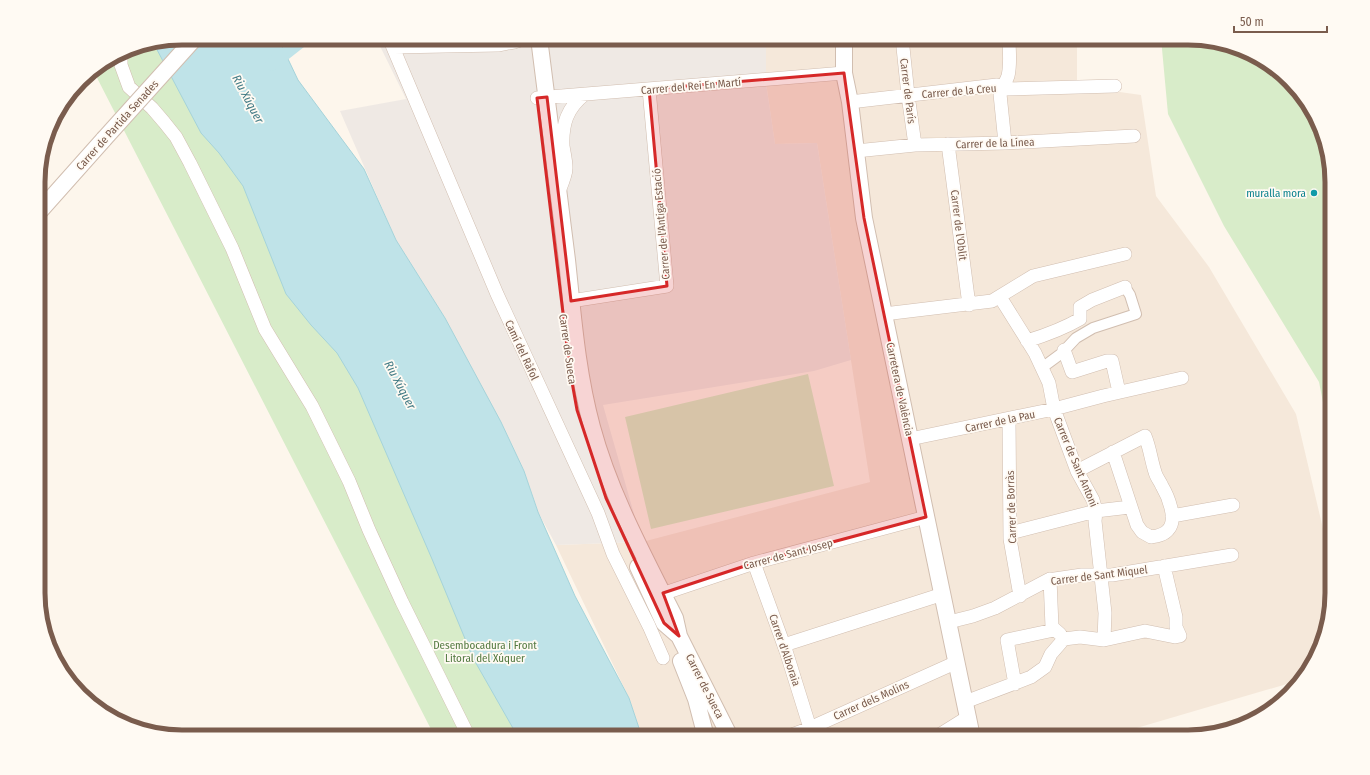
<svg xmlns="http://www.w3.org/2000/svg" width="1370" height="775" viewBox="0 0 1370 775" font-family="'Fira Sans Condensed',sans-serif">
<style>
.residential{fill:#f5e8da}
.industrial{fill:#efe9e4}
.green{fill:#d8ecc9}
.water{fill:#bfe3e8;stroke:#a5d3da}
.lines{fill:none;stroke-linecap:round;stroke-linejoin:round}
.canal{stroke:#bfe3e8;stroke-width:13}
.pedestrian-casing{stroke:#d1beb0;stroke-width:12}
.minor-casing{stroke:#d1beb0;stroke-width:14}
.tertiary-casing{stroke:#d1beb0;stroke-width:18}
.pedestrian{stroke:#fff;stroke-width:10}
.minor{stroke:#fff;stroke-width:13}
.tertiary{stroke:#fff;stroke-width:16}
.tertiary-bridge-casing{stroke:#d1beb0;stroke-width:18;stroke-linecap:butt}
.tertiary-bridge{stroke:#fff;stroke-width:16}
.marked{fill:#d62828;fill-opacity:0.2;stroke:#d62828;stroke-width:3;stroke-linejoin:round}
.culture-dot{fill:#0f9aa8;stroke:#fffaf3;stroke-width:1.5}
.labels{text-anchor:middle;stroke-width:3.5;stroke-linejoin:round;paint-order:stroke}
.street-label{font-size:11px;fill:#7a5c4d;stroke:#fffaf3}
.culture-label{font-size:11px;fill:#0d838f;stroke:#fffaf3;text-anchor:end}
.park-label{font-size:11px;fill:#537a41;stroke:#fffaf3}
.water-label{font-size:12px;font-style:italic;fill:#437c86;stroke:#fffaf3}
.rim{fill:none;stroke:#7a5c4d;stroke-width:5}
</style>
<rect width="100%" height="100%" fill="#fdf6ec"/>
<path class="residential" d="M766,38H1077V86L1141,95L1156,196L1209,267L1296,414L1332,567V602L1313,665L1297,681L1106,737H642L629,698L556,545L642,542L870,482L817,143L775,144L766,83Z"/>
<path class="industrial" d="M376,38H766V83L775,144L817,143L851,360L814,371L603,405L642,542L556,545L538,512L524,471L445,318L396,240L340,111L406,99Z"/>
<path class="green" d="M182,38L618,737H435L93,70L127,49Z
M1161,38H1188L1260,57L1308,102L1332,172V448L1319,382L1224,226L1168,114Z
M808,374L834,486L651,529L625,417Z
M1269,709L1260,718L1197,737H1175Z"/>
<path class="water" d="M182,38H278L298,80L364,169L396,240L445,318L501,422L524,471L538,512L575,596L629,698L642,737H518L473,658L432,559L358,388L337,353L311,325L286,294L243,186L219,153L201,133L154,44Z"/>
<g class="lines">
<path class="canal" d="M272,64L305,38"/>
<g class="pedestrian-casing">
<path id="pedestrian" d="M1043,367L1062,353L1076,338L1093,328L1136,314L1130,295L1125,287"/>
</g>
<g class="minor-casing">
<path id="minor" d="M389,38L497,294L598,513L613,554L649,626L663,658
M902,38L908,95L915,145
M394,47L498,45L514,42L526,38
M121,53V65L129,87L152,108L164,122L176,137L190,163L232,248L265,329L312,406L349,481L369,530L402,602L469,737
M537,98L844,73
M850,102L997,85L1007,89L1115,86
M1005,143L1000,94C1002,87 1006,82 1008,76C1011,64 1009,51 1009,38
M948,144L969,305
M856,151L915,145L1005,143L1134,136
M559,191C562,184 566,175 566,168C566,160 564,153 563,146C562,124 567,108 585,94
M1000,297L1035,353L1049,383L1054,409L1077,471L1093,500L1096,511L1095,521L1105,613L1104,640
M571,301L667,286L649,89
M884,314L992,301L1033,276L1125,254
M1027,341C1046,335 1063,329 1080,319V307L1092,300L1125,287
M1064,350L1072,372L1107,361H1112L1119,392
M1009,419L1010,539L1020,596
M910,439L1054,409L1103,396L1182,378
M1077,471L1145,436C1150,448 1151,460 1155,472C1156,477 1160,481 1162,486C1168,496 1178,520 1168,530C1164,535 1157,536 1151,537L1142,532L1137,525L1113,452
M1172,516L1233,505
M1010,533L1096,511L1130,507
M754,563L786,651L810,728L814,737
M1050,579L1052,627L1060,634
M653,597L754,563L926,517
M949,622L973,616L995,608L1048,580L1082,575H1112L1232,555
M784,645L943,594
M1015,684L1007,640L1054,630
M965,702L1031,677L1045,667L1051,654L1064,639L1080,637L1104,640L1145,631L1175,637L1180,636L1176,627V617L1164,566
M786,737L810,728L957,662
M936,737L968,717"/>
</g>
<g class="tertiary-casing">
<path id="tertiary" d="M539,38C549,112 558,186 567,260C573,316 577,372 592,427C610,494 644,556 675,618L679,636L730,737
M844,38V73L850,102L864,218L972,737
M39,212L104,139
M638,567L664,623L679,636
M681,661L696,699L706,737"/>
</g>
<use href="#pedestrian" class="pedestrian"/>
<use href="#minor" class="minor"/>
<use href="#tertiary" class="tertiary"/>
<g class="tertiary-bridge-casing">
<path id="tertiary-bridge" d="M104,139L195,38"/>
</g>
<use href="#tertiary-bridge" class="tertiary-bridge"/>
</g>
<path class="marked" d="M844,73L864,218L926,517L754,563L663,593L679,636L664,623L606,498L577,410L570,371L537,98L547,97L571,301L667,286L649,89Z"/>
<circle class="culture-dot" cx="1314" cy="193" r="4"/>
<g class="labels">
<g class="street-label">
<text transform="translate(691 86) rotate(-5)" y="4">Carrer del Rei En Martí</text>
<text transform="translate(908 91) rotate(83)" y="4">Carrer de París</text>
<text transform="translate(959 91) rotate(-5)" y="4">Carrer de la Creu</text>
<text transform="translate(117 125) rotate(-48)" y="4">Carrer de Partida Senades</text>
<text transform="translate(995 143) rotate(-2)" y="4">Carrer de la Línea</text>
<text transform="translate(661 224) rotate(-95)" y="4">Carrer de l'Antiga Estació</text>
<text transform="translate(959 225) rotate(83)" y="4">Carrer de l'Oblit</text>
<text transform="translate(568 349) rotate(82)" y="4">Carrer de Sueca</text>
<text transform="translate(522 350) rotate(65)" y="4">Camí del Ràfol</text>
<text transform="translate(900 389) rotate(78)" y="4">Carretera de València</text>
<text transform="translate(1000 421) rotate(-12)" y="4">Carrer de la Pau</text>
<text transform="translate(1076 462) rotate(67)" y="4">Carrer de Sant Antoni</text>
<text transform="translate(1011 507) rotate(-92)" y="4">Carrer de Borràs</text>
<text transform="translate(788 554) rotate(-15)" y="4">Carrer de Sant Josep</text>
<text transform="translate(1099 575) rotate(-7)" y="4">Carrer de Sant Miquel</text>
<text transform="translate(785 650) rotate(71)" y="4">Carrer d'Alboraia</text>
<text transform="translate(705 686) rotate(63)" y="4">Carrer de Sueca</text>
<text transform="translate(871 700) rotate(-24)" y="4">Carrer dels Molins</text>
</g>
<g class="culture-label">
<text x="1306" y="197">muralla mora</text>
</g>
<g class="park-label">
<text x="485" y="649">Desembocadura i Front<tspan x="485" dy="13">Litoral del Xúquer</tspan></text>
</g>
<g class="water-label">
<text transform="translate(248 99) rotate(62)" y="4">Riu Xúquer</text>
<text transform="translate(400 385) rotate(62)" y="4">Riu Xúquer</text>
</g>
</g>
<path d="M0 0H1370V775H0ZM182 45H1188A137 137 0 0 1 1325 182V593A137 137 0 0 1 1188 730H182A137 137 0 0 1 45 593V182A137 137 0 0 1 182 45Z" fill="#fffaf3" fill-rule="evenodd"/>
<path class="rim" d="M182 45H1188A137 137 0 0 1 1325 182V593A137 137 0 0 1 1188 730H182A137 137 0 0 1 45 593V182A137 137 0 0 1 182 45Z"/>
<path d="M1234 26v6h93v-6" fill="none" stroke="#7a5c4d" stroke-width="2"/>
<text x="1240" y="26" font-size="12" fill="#7a5c4d" stroke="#fffaf3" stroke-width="3" paint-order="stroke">50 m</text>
</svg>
